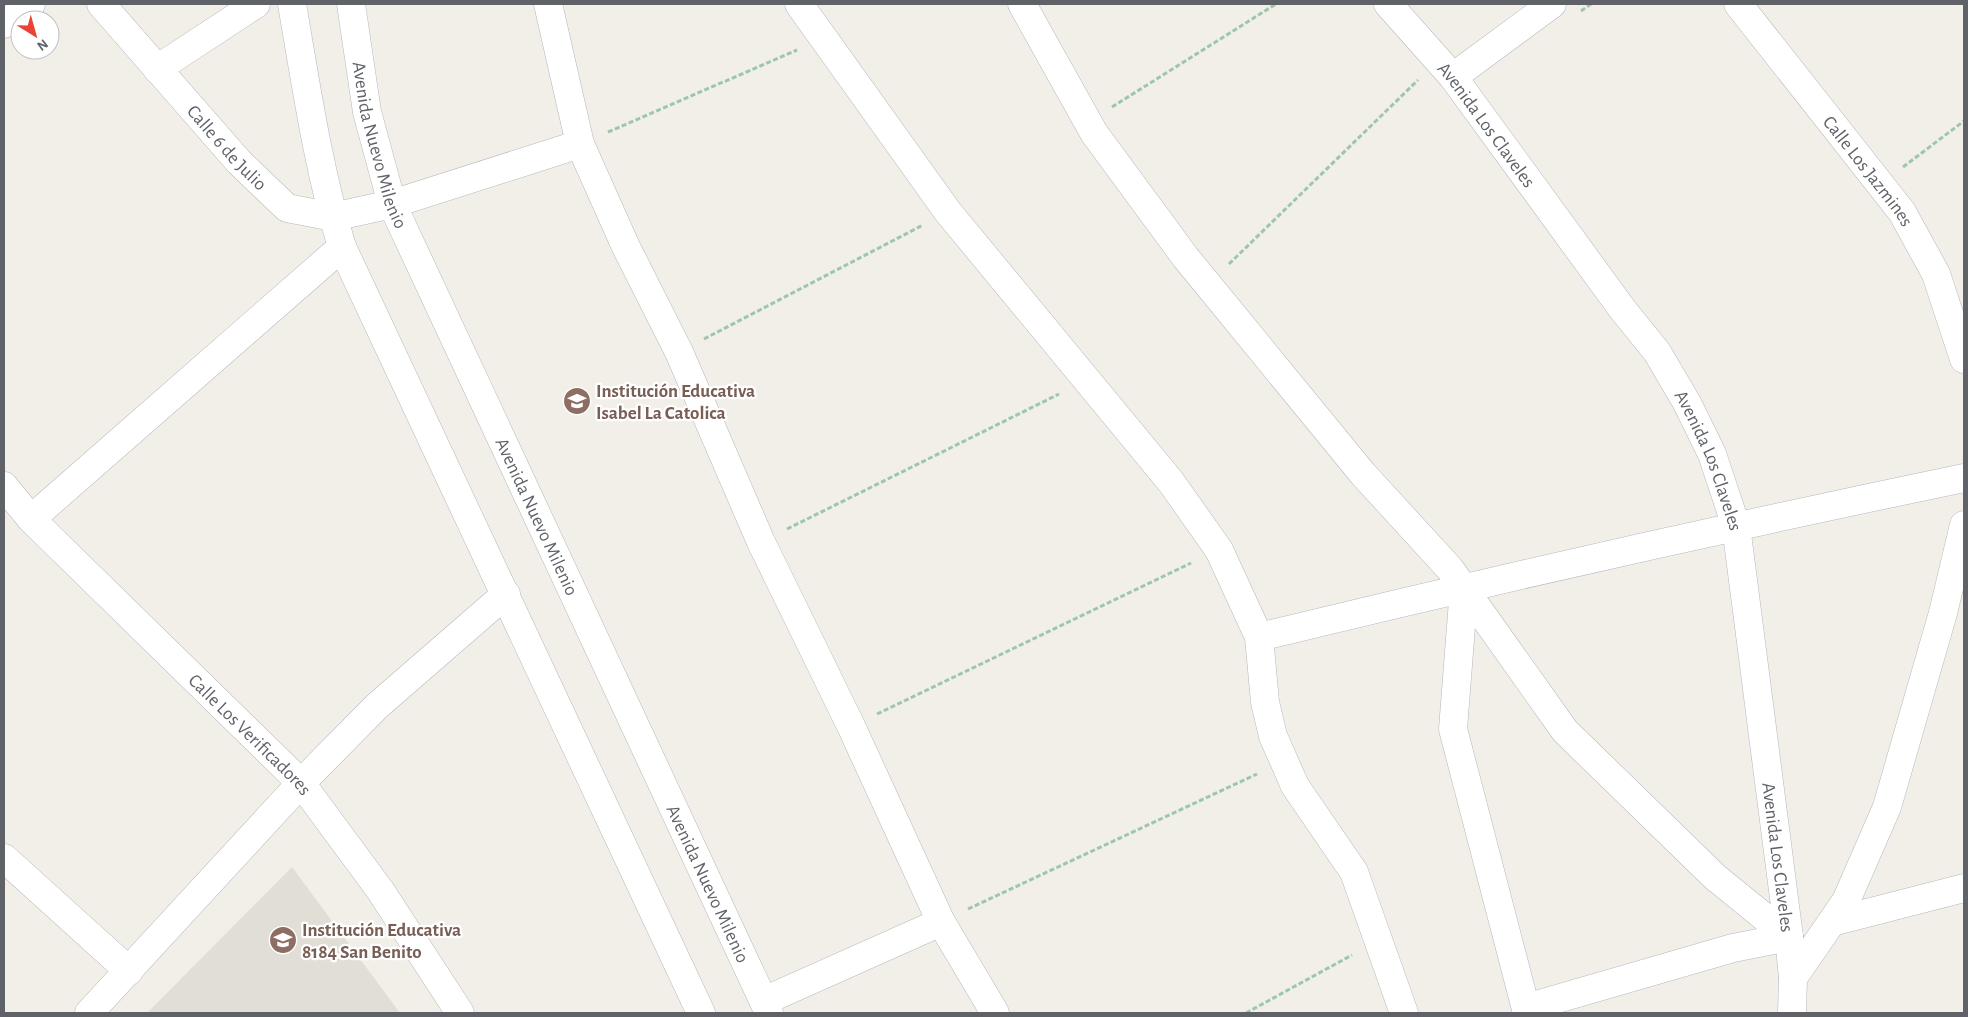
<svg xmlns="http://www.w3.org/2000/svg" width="1968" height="1017" viewBox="0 0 1968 1017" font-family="'Alegreya Sans',sans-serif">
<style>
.education{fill:#e1ded6}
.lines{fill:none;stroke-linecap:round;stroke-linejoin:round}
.minor-casing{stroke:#b5b8bc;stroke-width:29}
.path{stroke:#9cc7a9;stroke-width:3;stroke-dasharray:5 2.5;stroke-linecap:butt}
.minor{stroke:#fff;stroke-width:28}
.labels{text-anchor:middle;stroke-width:4.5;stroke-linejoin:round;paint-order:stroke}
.street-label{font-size:19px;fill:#5f6368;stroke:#fff}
.education-label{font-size:19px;font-weight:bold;fill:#785e54;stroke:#fff;text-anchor:start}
</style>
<rect width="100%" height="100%" fill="#f1efe8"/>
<path class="education" d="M292,867L400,1013H147Z"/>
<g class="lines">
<g class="minor-casing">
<g id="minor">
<path id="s1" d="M101,4L239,162L287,208L333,217L392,204L580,144"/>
<path d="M292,4C306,85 318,168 342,247L701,1013"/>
<path id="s2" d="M351,4L367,112L392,204L769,1013"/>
<path d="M548,4L580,144L626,247L679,352L761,542L851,726L941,922L995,1013"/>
<path d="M799,4L948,212L1171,482L1219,550L1259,637L1265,702L1273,736L1295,786L1354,872L1404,1013"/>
<path d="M1022,4L1094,133L1186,258L1363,474L1450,569L1565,731L1715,877L1789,937"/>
<path id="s3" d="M1388,4L1453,77L1623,310L1657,352L1687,403L1712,454L1736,526L1789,937L1793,978L1792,1013"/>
<path id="s4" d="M1738,4L1902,212L1936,274L1964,359"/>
<path d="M4,24L31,4"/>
<path d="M157,69L256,4"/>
<path d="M1453,77L1552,4"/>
<path id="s5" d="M4,486L31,519L301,783L380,890L460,1013"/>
<path d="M31,519L342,247"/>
<path d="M1464,588L1453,729L1527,1013"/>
<path d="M1259,637C1493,580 1728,527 1964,478"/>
<path d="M4,858L129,971"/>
<path d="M1832,922L1964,888"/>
<path d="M1793,978L1846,901L1887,807L1943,613L1964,525"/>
<path d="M764,1001L941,922"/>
<path d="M1526,1008L1733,948L1789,937"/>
<path d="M89,1013L301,783L377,706L506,594"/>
</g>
</g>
<path class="path" d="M1581,11L1591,4
M1112,107L1276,4
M608,132L797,50
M1903,167L1964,121
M1229,264L1418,80
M704,339L923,225
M787,529L1059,394
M877,714L1191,563
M968,909L1257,774
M1246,1013L1352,955"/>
<use href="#minor" class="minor"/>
</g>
<defs>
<g id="school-disc" transform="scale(1.4375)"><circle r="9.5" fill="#8d6e63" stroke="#fff"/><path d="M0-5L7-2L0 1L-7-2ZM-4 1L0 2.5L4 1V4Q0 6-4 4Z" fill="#fff"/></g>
</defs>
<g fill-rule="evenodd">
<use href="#school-disc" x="577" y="401"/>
<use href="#school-disc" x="283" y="940"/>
</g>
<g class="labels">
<g class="street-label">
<text dy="7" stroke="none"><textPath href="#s3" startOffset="156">Avenida Los Claveles</textPath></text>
<text dy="7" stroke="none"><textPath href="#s2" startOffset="144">Avenida Nuevo Milenio</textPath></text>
<text dy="7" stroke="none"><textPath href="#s1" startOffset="191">Calle 6 de Julio</textPath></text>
<text dy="7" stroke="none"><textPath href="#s4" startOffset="212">Calle Los Jazmines</textPath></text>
<text dy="7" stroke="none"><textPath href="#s3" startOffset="561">Avenida Los Claveles</textPath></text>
<text dy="7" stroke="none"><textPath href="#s2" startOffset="549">Avenida Nuevo Milenio</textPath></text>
<text dy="7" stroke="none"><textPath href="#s5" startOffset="350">Calle Los Verificadores</textPath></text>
<text dy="7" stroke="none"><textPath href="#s3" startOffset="966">Avenida Los Claveles</textPath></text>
<text dy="7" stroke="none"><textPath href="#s2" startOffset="954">Avenida Nuevo Milenio</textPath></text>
</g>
<g class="education-label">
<text x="596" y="397">Institución Educativa<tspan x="596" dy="22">Isabel La Catolica</tspan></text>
<text x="302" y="936">Institución Educativa<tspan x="302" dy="22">8184 San Benito</tspan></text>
</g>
</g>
<rect width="1968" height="1017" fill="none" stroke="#5f6368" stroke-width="10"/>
<g transform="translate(35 35) rotate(143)"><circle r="24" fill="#ffffff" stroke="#bfc1c3"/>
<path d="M0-4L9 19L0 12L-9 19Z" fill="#ea4335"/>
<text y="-8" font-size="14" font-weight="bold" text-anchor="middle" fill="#5f6368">N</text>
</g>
</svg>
